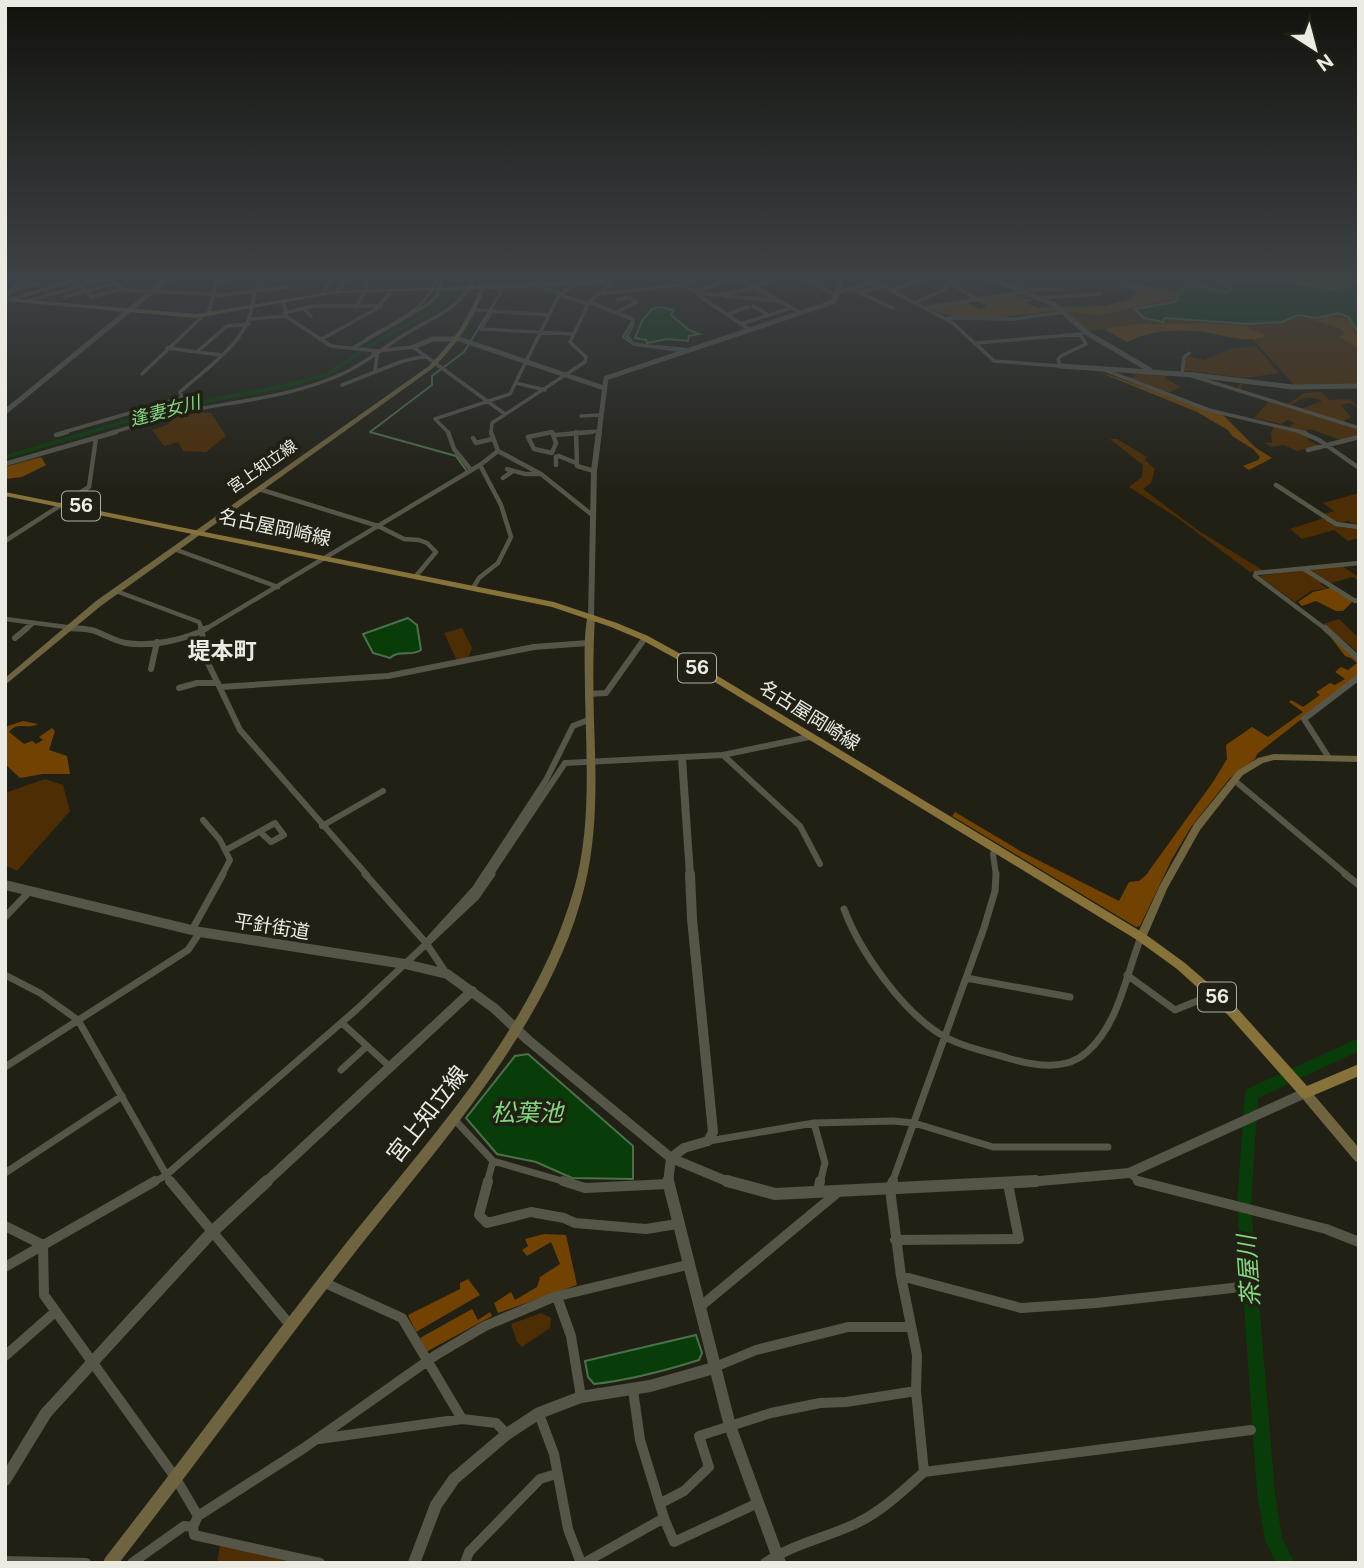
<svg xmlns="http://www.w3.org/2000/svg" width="1364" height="1568" viewBox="0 0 1364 1568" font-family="'Public Sans','Noto Sans JP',sans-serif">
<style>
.green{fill:#4d2d03}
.forest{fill:#724300}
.water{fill:#083d09;stroke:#4c714a;stroke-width:2}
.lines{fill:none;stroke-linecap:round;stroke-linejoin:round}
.stream{stroke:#4c714a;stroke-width:2}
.river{fill:#083d09;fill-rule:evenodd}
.minor-far4{stroke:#555548;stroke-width:3.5}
.minor-far3{stroke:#555548;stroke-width:4.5}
.minor-far2{stroke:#555548;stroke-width:6}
.minor-far1{stroke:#555548;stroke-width:7}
.minor{stroke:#555548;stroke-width:10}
.tertiary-far4{stroke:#555548;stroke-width:5}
.tertiary-far3{stroke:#555548;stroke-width:6}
.tertiary-far2{stroke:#555548;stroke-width:8}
.tertiary-far1{stroke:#555548;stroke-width:10}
.tertiary{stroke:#555548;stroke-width:12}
.secondary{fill:#6e6440;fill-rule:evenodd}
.primary{fill:#877239;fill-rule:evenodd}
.labels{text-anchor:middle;stroke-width:7;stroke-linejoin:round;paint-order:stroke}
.far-street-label{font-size:16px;fill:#ebeae3;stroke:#212015}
.far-water-label{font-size:18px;font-style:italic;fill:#82d97e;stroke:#212015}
.shield{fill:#212015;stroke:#aeada5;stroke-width:2}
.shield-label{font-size:18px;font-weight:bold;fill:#ebeae3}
.street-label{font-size:19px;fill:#ebeae3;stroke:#212015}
.quarter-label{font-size:23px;font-weight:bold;fill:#ebeae3;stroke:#212015}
.near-street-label{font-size:23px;fill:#ebeae3;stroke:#212015}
.near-water-label{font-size:24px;font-style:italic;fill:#82d97e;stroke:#212015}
</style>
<rect width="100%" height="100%" fill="#212015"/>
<path class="green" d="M1163,276H1359V385L1295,386L1252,339L1198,331L1148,332L1127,342L1104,329L1088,332L1061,307C1071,306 1080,308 1089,308C1115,308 1146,294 1163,276Z
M1256,346L1279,373L1246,378L1183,370L1187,356L1204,360L1230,349Z
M1136,372L1167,375L1165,378L1181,387L1166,394L1129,378L1135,376Z
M1241,381L1243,382L1240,390L1287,405L1304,393L1321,392L1329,400L1350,399L1359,408L1350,403L1341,405L1351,417L1342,422L1301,409L1322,401C1308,392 1301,401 1288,406L1236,390Z
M1269,401L1359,429V436L1341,440L1310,429L1304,432L1289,427L1295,423L1288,420L1281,424L1254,418Z
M199,412L211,413L226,436L206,452L183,451L178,442L164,446L152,430L167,425L174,418Z
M1275,424L1310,437L1307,440L1320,446L1297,451L1284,445L1271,447L1265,443L1272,442L1271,433Z
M1110,439H1117L1147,457L1145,460L1155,469L1151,483L1143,489L1199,531L1264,571L1250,572L1179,519L1129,487L1142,477L1143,465Z
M1359,493V523L1354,524L1348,521L1338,523L1324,514L1334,511L1323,503Z
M1324,518L1335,525L1359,528V538L1348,541L1334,530L1302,539L1290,529Z
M1342,566L1359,577V581L1353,577L1331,583L1308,569Z
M1304,570L1323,582L1320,584L1327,588L1311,591L1295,602L1258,576Z
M1339,619L1359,638V653L1323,624Z
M462,628L472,648L468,659L457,661L444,633Z
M45,779L63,785L70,811L17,871L5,865V793Z
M541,1313L551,1318L550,1328L522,1347L517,1342L511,1324Z
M220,1545L289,1560L288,1563H217Z"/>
<path class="forest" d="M1280,276H1359V278C1336,296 1305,286 1280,276Z
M1124,283L1161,287L1174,294L1175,298L1101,315L1065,311L1061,307L1104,306L1128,300L1134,294L1139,293C1129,285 1116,289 1104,284Z
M1015,295L1033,300L1026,303L1038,308L1054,306L1062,311C1017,312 971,330 929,308L967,302L978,309L987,307L978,301Z
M1330,316L1353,320V331L1359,337V348L1339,337L1345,334L1341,329L1315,320Z
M1201,323L1245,326L1267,336C1245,345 1219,333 1197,331C1171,329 1150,331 1127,342L1104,329L1136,324Z
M1094,370L1222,414L1256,448L1272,458L1249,470L1243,466L1258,460L1260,457L1253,449L1232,436L1228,430L1197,412Z
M41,457L46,465L22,477L5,479V467Z
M1334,587L1353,601L1343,611H1336L1316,601L1302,606L1298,602L1313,592Z
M1329,635L1359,660V674L1257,754L1255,759L1230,778L1191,827L1172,859L1140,926L1136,927L952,816L955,812L1022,852L1119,901L1129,882L1139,881L1146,875L1213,782L1227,759L1226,745L1252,727L1268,737L1303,712L1289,702L1291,700L1303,707L1320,695L1316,692L1330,683L1335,685L1345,679L1335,672L1341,667L1348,670L1357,663L1351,658L1345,656Z
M23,721L38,724C27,730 18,721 9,732L24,744L32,741L36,744L43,740L39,737L52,728L55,731L49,750L67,756L70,774H43L20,778L5,764V727Z
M544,1234L566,1235L577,1285L498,1313L494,1303L511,1292L515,1300L537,1287L540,1277L560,1264L551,1242L527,1256L522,1250L528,1246L525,1239Z
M468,1279L480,1295L416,1332L408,1315L460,1289V1283Z
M472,1309L478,1320L490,1312L492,1316L426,1352L420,1338Z"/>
<path class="water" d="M1200,276H1280L1300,284L1333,289L1347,287L1359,278V334L1349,317L1338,313L1316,318L1298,315L1282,322L1248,324L1165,318L1163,322L1144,318L1135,309L1174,302L1178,299V293C1194,279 1207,289 1226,293L1231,289L1223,281Z
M661,307L673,310L671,315L689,330L699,334L689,336L688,341L667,339L647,343L646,340L635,338L642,321L652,309Z
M408,618L417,625L421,650C411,657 400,649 390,658L373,653L363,634Z
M528,1054L633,1146V1179L572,1178L536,1162L497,1154L466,1118L515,1056Z
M696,1335L702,1353L699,1360C664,1371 631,1380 594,1384L588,1377L585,1361Z"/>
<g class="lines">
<path class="stream" d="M480,276V284
M541,287L559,293
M367,338C394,321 429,310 437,276
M630,342L623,337L631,323
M656,346L686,349
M466,470L456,456L370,432L432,385V376L464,352L501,292L496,288"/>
<path class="river" d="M455,276H461L458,291L440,309L376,344L330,375L290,387L171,410L5,459V455L168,407L289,383L326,373L372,342L436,307L452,291Z
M1359,1038V1051L1258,1098L1251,1205L1275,1493L1282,1538L1295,1563H1276L1265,1540L1257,1493L1237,1205L1245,1094L1247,1089Z"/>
<path class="minor-far4" d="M364,276L367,291
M632,276H658
M799,276L836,295
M864,276L953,323L994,361L1060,366L1058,359L1061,356L1086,344L1080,334
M28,278L47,291
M280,278L337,276
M738,278L801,313
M872,280L884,276
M218,283L242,276
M680,283C713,308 751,287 785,276
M812,283L830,277
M951,283L977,300
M78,284L92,297L121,289
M1009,286L1021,281
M851,289L893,308
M1021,289H1063
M12,290L39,284
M892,290L937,276
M699,291L740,276
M336,292L352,276
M837,293L875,281
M859,293L883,286
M323,294L331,279
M598,294L681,285L705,276
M559,295L588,304
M698,295L750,330
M214,296L288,287
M725,296L777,301
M65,297L114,283
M1040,298L1101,294
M9,300L89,276L101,279
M28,301L109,278L125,290L212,294
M283,301L287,317L331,346L377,351L413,347L505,414
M589,302L632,319L633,324L627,336L633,344L685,351
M916,302L944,290L956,276
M753,306L769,315
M356,307L365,291
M928,307L1024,292
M303,308L311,316
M474,310L492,311L481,329L572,334
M492,311L549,315
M617,312L637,302L628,297L618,300
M284,313L314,306H381
M728,314L748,307
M208,315L218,276
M948,318L1014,319L1065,312
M251,319L286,316
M741,324L791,308
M320,340L376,309L393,290
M976,343L1082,334
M167,348L221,355
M353,348L430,303L437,296L443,276
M198,351L227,326L249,324
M373,354L377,356L375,371
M1102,369L1209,410L1306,433
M142,374L204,315
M1182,374L1184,357L1189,353
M1192,376L1359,428
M516,383L545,390
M342,385L403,361L426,356
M187,411C238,401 296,396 344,373C368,362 389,343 412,330C437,316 465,305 475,276
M581,416L601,415
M61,433L181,398
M110,433L187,411L180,392C212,363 253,340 254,292L264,283L259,276
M449,433L435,419L510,394L559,295L577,283
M491,433L492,423L585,362L586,357L570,342L589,302L611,284L608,281
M545,433H553
M572,433L599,431"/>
<path class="minor-far3" d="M448,432L454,449L471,470
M491,432L498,451L541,474L591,514
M552,432L556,443L552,453L534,449L528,437Z
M576,432L577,466L594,471
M1301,432L1319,440L1359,468
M56,435L67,432
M555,435L592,432
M473,438L476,443L492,439
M1308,450L1359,437
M5,464L116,432
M556,465V457L559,456L576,463
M507,469L525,474H541
M503,478L513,471
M1276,485L1336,524L1359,527
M259,489L378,526L404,539L419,540L427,543L436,552L416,576
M5,541L89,487L96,438
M174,549L278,587
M1304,569L1355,601L1359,600
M473,588L479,578L498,563L511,537L501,505L480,465
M116,591L199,622L202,630
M5,619L89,630
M25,630L32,624
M204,630L480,465L498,451
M1327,630L1255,576L1256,573L1359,563"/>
<path class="minor-far2" d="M68,628C77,629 86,628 95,631C105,635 115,641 126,643C150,647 186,640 207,628
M201,628L208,663L240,730L367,875
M1325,628L1359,659
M15,638L27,628
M151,669L157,642
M220,687L388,676L534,647L588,643
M179,688L197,683H218
M588,694L606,693L645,638
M723,755L800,826L820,864
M1329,758L1304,719L1359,677
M1234,780L1347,875
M203,820L220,840L230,860L222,875
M322,826L383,791
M226,850L275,823L284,835L271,842L260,832
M995,850L993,854L996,875
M484,875L546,780L573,726L588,720
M490,875L565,763L723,755L809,737"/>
<path class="minor-far1" d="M365,874L426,943L446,973
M1345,874L1359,885
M844,909C860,952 904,1014 945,1037C965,1048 989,1052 1011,1059C1036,1066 1066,1071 1087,1052C1119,1024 1126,975 1141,937
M5,917L28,893
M192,930L223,874
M426,943L476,888L485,874
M5,975L40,993L78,1020L171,1183
M1127,975L1175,1010L1214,994
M966,978L1070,997
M342,1023L390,1067
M5,1067L188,950L200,932
M341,1070L367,1046
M454,1119L493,1161L569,1183
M814,1123L825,1163L820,1183
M709,1141L814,1123L893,1121L914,1123L993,1147H1108
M5,1173L122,1096
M1129,1173L1141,1183
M152,1183L165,1176L356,1010L476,897L492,874
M487,1183L493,1161
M892,1183L984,928L995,891L996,874"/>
<path class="minor" d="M170,1181L290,1325
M488,1181L479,1215L487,1223L531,1212L564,1218L575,1223L646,1229L677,1224
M563,1181L585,1188L668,1184
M893,1181L890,1189L901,1276L917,1355L916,1391L924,1472
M1138,1181L1326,1229L1359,1242
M818,1191L820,1181
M5,1226L43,1245
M895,1240L1019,1239L1008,1184
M43,1245L44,1295L175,1477L198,1516
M5,1267L155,1181
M901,1276L1021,1308L1096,1303L1241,1287
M325,1283L402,1318L462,1419
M557,1297L571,1336L581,1397
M701,1306L837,1193
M5,1356L55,1312
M715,1367L756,1350L848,1327H910
M633,1390L640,1440L664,1518
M539,1414L554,1454L568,1529L581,1563
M319,1439L462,1419L496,1423L507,1434
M661,1503L684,1491L709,1467L699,1436L771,1413L820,1403L846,1402L916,1391
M5,1561L86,1563
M132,1563L184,1526L193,1527
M320,1563L194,1535L193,1527L198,1516L304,1448L436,1355L485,1326L554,1297L687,1265
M465,1563L469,1552L540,1479L556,1474
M584,1563L664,1518L674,1542L758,1503
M765,1563C793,1544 825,1538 855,1524C881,1512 903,1491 924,1472L1251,1430"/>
<path class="tertiary-far4" d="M985,276L1055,305L1087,333L1150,370
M484,287L598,282L621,276
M5,296L30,276
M413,347L433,339H459L604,388
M1060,366L1195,375L1292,387L1359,386
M5,412L171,276
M599,433L606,378L830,303L834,301L843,276"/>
<path class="tertiary-far3" d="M591,616L594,471L599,432"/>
<path class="tertiary-far2" d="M682,758L690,875"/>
<path class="tertiary-far1" d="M5,885L200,932L405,964L447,974L494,1008L528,1040L671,1158L731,1183
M265,1183L472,991
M668,1183L671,1158L684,1148L708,1141L713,1132L692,919L690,874
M1017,1183L1129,1173L1305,1093"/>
<path class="tertiary" d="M668,1181L730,1426L780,1563
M727,1181L775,1194L1036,1181
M5,1480L46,1413L211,1233L267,1181
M414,1563L436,1505L454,1479L507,1434L539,1413L581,1397L650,1386L714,1368"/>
<path class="secondary" d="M486,276H490C474,316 464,337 433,368L102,605L5,685V678L96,601L429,366C454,340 467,322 480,289L336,293L196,318L5,301V298L196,314L336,291L482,286Z
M588,614H591L595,616C593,651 593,686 594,721C596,775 598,832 585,885C551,1027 433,1151 346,1264C269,1363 196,1464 119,1563H103L105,1558C183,1458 258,1356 336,1256C426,1141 533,1032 574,889C592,827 586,755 585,691C585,667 583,637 588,614Z
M1274,754L1359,756V762L1274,760L1263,763L1243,775L1200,830L1167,889L1145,940L1141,941L1137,940L1136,937L1160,885L1194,824L1237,771L1258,758Z
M1305,1088L1309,1089L1359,1148V1163L1355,1161L1301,1097L1299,1093L1301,1089Z"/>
<path class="primary" d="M5,492L554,602L617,623L648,636L688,658L1145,934L1185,963L1237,1008L1307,1086L1359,1064V1076L1305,1099L1301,1097L1229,1016L1177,969L1137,940L682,662L642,640L611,627L552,607L5,496Z"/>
</g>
<linearGradient id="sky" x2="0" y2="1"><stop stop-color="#12120c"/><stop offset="0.56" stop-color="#3d4246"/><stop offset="1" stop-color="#3d4246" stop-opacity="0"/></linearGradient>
<rect width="1364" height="495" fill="url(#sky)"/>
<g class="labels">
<g class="far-street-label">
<text transform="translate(262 466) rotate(-35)" y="6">宮上知立線</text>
</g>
<g class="far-water-label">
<text transform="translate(165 411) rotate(-15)" y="6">逢妻女川</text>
</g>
<g class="shield">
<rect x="62" y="491.5" width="38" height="29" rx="5"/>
<rect x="678" y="653.5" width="38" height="29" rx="5"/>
<rect x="1198" y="982.5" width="38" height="29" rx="5"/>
</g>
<g class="shield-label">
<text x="81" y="512">56</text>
<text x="697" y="674">56</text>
<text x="1217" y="1003">56</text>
</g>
<g class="street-label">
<text transform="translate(275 527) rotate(12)" y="7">名古屋岡崎線</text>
<text transform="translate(810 715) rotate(32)" y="7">名古屋岡崎線</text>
<text transform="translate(272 926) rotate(9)" y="7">平針街道</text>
</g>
<g class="quarter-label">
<text x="222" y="659">堤本町</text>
</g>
<g class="near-street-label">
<text transform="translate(427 1114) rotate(-52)" y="8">宮上知立線</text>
</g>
<g class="near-water-label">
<text x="527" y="1121">松葉池</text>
<text transform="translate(1249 1271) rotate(-94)" y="8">茶屋川</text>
</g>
</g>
<rect width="1364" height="1568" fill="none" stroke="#ebeae3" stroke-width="14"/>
<g transform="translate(1315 49) rotate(144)" stroke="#212015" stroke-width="5" paint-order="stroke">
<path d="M0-5L12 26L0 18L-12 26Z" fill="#ebeae3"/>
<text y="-10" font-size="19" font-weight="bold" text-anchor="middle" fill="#ebeae3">N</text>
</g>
</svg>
